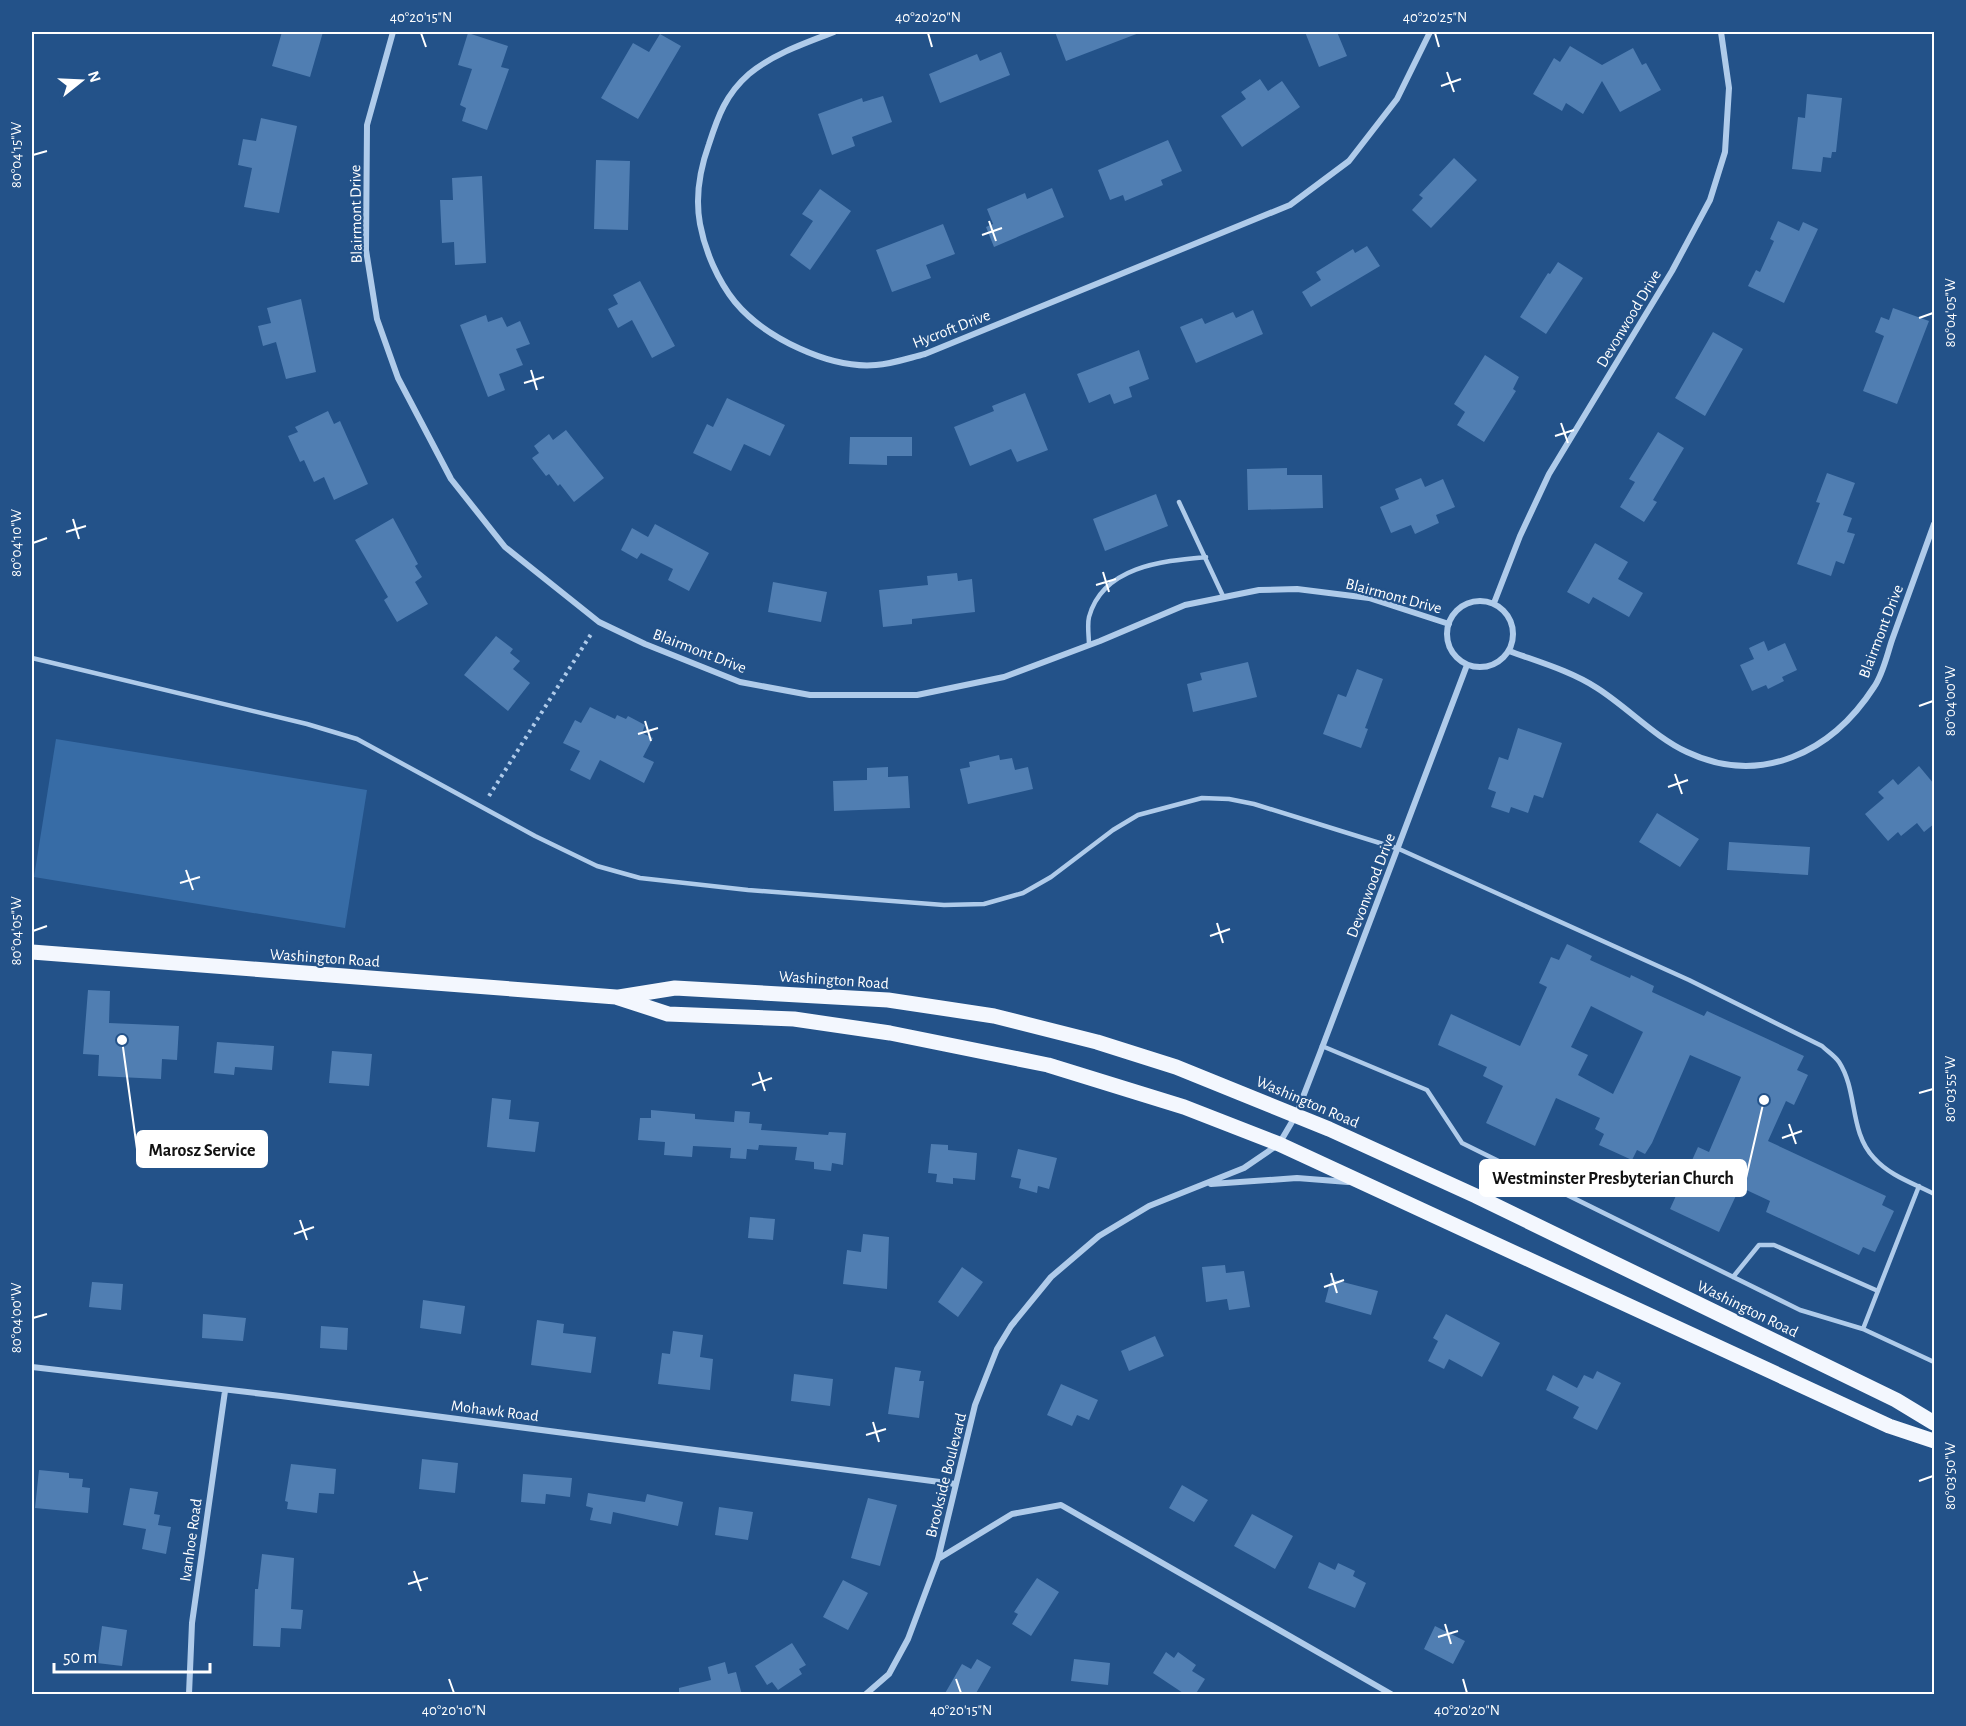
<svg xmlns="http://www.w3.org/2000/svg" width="1966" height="1726" viewBox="0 0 1966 1726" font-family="'Alegreya Sans',sans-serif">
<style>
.green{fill:#376ca6}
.building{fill:#507eb2;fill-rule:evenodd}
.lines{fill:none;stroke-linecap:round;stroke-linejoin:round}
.path{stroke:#afcbea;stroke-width:4;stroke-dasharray:3 4.5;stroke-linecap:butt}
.lane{stroke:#afcbea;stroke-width:4.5}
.street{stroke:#afcbea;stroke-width:6}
.primary{stroke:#f3f7fe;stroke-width:15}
.ticks{fill:none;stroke:#fff;stroke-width:2}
.labels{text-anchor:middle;stroke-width:4.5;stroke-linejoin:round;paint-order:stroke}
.street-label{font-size:16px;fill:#fff;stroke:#235289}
.leader{fill:none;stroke:#fff;stroke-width:2}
.callout-dot{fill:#fff;stroke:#235289;stroke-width:2}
.callout{fill:#fff;stroke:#fff;stroke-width:2}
.callout-label{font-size:18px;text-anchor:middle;font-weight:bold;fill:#111}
.neatline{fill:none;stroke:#fff;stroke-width:2}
.ticks-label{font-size:15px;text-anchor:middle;fill:#fff}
</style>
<rect width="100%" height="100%" fill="#235289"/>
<path class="green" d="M56,739L367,790L345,928L34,877Z"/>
<path class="building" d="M282,32H323L310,77L272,66Z
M1055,32H1139V33L1066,61Z
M1305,32H1337L1347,56L1319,67Z
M468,33L508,46L501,67L509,69L487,130L462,121L466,108L460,105L472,69L458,65Z
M660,34L681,46L638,119L601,98L633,43L649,52Z
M1570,46L1602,65L1633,48L1642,65L1646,63L1661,90L1620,112L1602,81L1583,114L1566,103L1562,111L1533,94L1554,58L1560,62Z
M1001,52L1010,75L940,103L929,74L977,54L980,61Z
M1260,79L1268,91L1282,81L1300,107L1242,147L1221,116L1246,99L1241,92Z
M1807,94L1842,98L1836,152H1832L1831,158L1823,157L1821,172L1792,169L1798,117L1805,118Z
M883,96L892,122L852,137L855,146L832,155L818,114L862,98L863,102Z
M261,118L297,126L279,213L244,207L252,168L238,165L243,139L256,141Z
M1168,140L1182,171L1161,180L1163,185L1125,201L1123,195L1110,200L1098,170Z
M1454,158L1477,180L1431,228L1412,210L1423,198L1419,195Z
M596,160L630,161L628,230L594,229Z
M482,176L486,263L455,265L454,242L442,243L440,200H453L452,178Z
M1052,188L1064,217L994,247L986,227L993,224L987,209L1025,193L1027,199Z
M820,189L851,211L810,270L790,255L813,221L802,214Z
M1778,221L1799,231L1803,222L1818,229L1784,303L1748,286L1756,270L1760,272L1774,241L1770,239Z
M943,224L955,254L926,265L931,278L892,292L876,250Z
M1367,246L1380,266L1311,307L1302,292L1321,280L1316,272L1353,249L1355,253Z
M1558,262L1583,278L1546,334L1520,317L1548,273L1550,274Z
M640,281L675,346L652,358L632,320L618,328L608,309L618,304L613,295Z
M301,299L316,372L286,379L276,342L263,346L258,326L271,323L267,308Z
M1893,308L1929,321L1897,404L1863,391L1884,336L1875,332L1881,317L1889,320Z
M1253,310L1263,334L1196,363L1180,327L1202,318L1205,324L1233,312L1236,318Z
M486,315L488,322L502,317L507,327L520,321L530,344L516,349L523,365L499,374L505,390L488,397L460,325Z
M1713,332L1743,349L1705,416L1675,398Z
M1139,350L1149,379L1129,387L1132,397L1114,404L1110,394L1089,403L1077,374Z
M1485,355L1519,377L1513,389L1516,391L1484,442L1457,425L1465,412L1454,404Z
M1025,393L1048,450L1017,462L1011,449L970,466L954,427L994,411L992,406Z
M727,398L785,425L770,456L744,444L731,471L693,453L707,424L713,427Z
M328,411L334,424L340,421L368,484L334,500L324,477L314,482L304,460L300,462L288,436L298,432L295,427Z
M566,430L604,478L574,502L560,484L558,486L549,474L546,476L532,458L539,453L534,446L549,434L553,440Z
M1658,432L1684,448L1653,500L1657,502L1644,522L1620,507L1635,482L1629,479Z
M850,437H912V456H887V465L849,464Z
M1287,468V475H1322L1323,508L1248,510L1247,469Z
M1827,473L1855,483L1843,515L1852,518L1847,532L1855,534L1844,564L1836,561L1831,576L1797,564L1820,503L1816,502Z
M1421,478L1425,487L1443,479L1455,507L1436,515L1439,523L1415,534L1411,525L1391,533L1380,507L1399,499L1395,489Z
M1156,494L1168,526L1105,551L1093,519Z
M393,518L418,564L415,566L422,577L415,582L428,604L397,622L384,600L388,597L355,540Z
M655,524L709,553L689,591L668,580L673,569L641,553L637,559L621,550L632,528L648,537Z
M1595,543L1628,562L1618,579L1643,593L1629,617L1593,597L1589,604L1567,592Z
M957,573L958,581L972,579L975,612L912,619V624L883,627L879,590L928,585L927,576Z
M773,582L827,592L821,622L768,612Z
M496,636L513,649L510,653L520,661L513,669L530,683L508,711L464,675Z
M1764,641L1768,651L1785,643L1797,670L1782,677L1784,681L1768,689L1766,685L1752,691L1740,665L1754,659L1749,648Z
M1248,662L1257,697L1193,712L1187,684L1202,680L1200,673Z
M1357,669L1383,679L1365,728L1368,729L1361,748L1323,734L1338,694L1346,697Z
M590,707L615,719L617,715L626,719L628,716L645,725L642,733L653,738L643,757L654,762L644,783L600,760L590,780L570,770L580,751L563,743L575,720L581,723Z
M1518,728L1562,743L1543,798L1534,795L1528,813L1511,807L1509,813L1491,807L1496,792L1488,789L1499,757L1508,760Z
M999,755L1000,760L1012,758L1015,770L1028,767L1033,789L968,804L960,769L970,767L969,762Z
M1919,766L1934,784L1935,823L1924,832L1917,823L1901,836L1898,832L1888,841L1865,814L1884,798L1878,792L1893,779L1898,785Z
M888,767V777L908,776L910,808L834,811L833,781L867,780V768Z
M1657,813L1699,839L1680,867L1639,842Z
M1729,842L1810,847L1808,875L1727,870Z
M1567,944L1592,956L1590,960L1630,978L1631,975L1654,986L1652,992L1704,1016L1707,1011L1804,1056L1797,1070L1808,1075L1794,1105L1786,1101L1768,1141L1886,1196L1882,1205L1894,1211L1875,1252L1863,1247L1859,1255L1766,1212L1770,1201L1740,1187L1719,1232L1670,1209L1698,1147L1709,1152L1741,1077L1690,1055L1652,1143L1645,1154L1637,1150L1632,1160L1599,1145L1604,1134L1595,1129L1600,1118L1556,1098L1535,1146L1486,1123L1503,1086L1483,1076L1487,1067L1438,1045L1441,1037L1451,1014L1520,1046L1547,987L1539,983L1551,957L1559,960ZM1591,1006L1643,1032L1613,1094L1578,1075L1588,1055L1571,1047Z
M88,990L110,991L109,1023L179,1026L177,1060L162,1059L161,1079L98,1076L99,1055L83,1054Z
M217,1042L274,1046L272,1070L235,1067L234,1075L214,1073Z
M332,1051L372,1054L369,1086L329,1083Z
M492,1098L511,1100L509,1119L539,1122L535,1152L487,1147Z
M651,1110L695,1114V1119L734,1122L735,1111L750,1112L749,1123L762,1124L761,1130L828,1135L829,1132L846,1133L843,1165L832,1163L831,1171L814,1169V1162L795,1160L797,1147L759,1145L758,1150L747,1149L746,1159L730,1158L731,1148L693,1146L692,1157L664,1155L665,1142L638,1140L640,1118H651Z
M931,1144L948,1145V1150L977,1153L975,1180L953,1178V1184L936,1182L937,1174L928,1173Z
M1018,1149L1057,1158L1049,1189L1038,1186L1037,1193L1019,1188L1021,1179L1011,1177Z
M750,1217L775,1219L773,1240L748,1238Z
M863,1234L889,1237L887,1289L843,1284L847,1250L861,1252Z
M1225,1265L1226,1273L1244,1271L1250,1307L1229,1310L1227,1299L1206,1302L1202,1267Z
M962,1267L983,1282L958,1317L938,1302Z
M1331,1279L1378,1291L1371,1315L1325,1302Z
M92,1282L123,1284L121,1310L89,1307Z
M423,1300L465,1306L461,1334L420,1328Z
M203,1314L246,1318L243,1341L202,1338Z
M1446,1314L1500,1343L1482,1377L1449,1359L1444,1369L1428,1361L1438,1341L1433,1338Z
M537,1320L564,1324L563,1333L596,1337L591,1373L531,1365Z
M321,1326L348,1328L347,1350L320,1348Z
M673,1331L703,1335L700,1357L713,1359L710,1390L658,1384L662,1353L670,1354Z
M1155,1336L1164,1356L1129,1371L1121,1351Z
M895,1367L921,1371L919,1381H924L919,1418L888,1414Z
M1597,1371L1621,1383L1597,1430L1573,1418L1579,1407L1546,1390L1553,1375L1577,1388L1584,1375L1593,1379Z
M794,1374L833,1379L830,1406L791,1401Z
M1061,1384L1098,1400L1089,1420L1077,1415L1072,1426L1047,1415Z
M422,1459L458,1463L455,1493L419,1489Z
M291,1464L336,1469L334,1494L319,1493L317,1513L287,1509L288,1502L285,1501Z
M39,1470L69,1473V1478L83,1479L82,1487L90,1488L88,1513L35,1508Z
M523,1474L572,1478L570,1497L546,1494L545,1504L521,1502Z
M1182,1485L1208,1500L1194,1522L1169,1508Z
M130,1488L158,1492L154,1514L160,1515L158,1525L171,1527L166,1554L142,1549L146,1529L123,1525Z
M588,1493L645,1502L647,1494L683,1502L678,1526L613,1512L611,1524L590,1520L593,1508L586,1506Z
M868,1498L897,1505L880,1566L851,1558Z
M719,1507L753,1512L748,1540L715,1535Z
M1252,1514L1293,1536L1275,1569L1234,1546Z
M262,1554L294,1558L291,1609L303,1610L301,1629L281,1628L280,1647L253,1646L255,1589H258Z
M1319,1562L1335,1570L1338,1563L1355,1571L1353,1576L1366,1583L1355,1608L1308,1588Z
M1037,1578L1059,1592L1031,1636L1012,1624L1018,1614L1014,1612Z
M843,1580L868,1593L848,1630L823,1617Z
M102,1626L127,1630L122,1666L97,1663Z
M1435,1626L1465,1641L1453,1664L1424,1649Z
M792,1643L806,1665L799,1669L802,1674L778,1690L772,1682L767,1685L755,1666Z
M1166,1652L1174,1658L1178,1652L1196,1665L1192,1671L1205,1679L1195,1695H1186L1153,1673Z
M977,1659L991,1667L975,1695H944L962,1664L971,1669Z
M1074,1659L1110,1663L1108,1685L1071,1681Z
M725,1662L728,1674L736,1672L742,1695H679V1688L711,1680L708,1667Z"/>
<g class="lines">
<path class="path" d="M489,796L593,631"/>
<path class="lane" d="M1179,502L1223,596
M1089,645C1089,637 1087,625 1089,617C1103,566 1163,561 1206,557
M32,658L307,724L357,739L535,836L597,866L640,878L748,890L944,905L984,904L1023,893L1051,877L1113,830L1138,815L1202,798L1229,799L1254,804L1399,849L1689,980L1822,1046C1827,1051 1835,1056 1839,1062C1858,1091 1849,1132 1874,1158C1890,1176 1913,1183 1934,1194
M1322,1046L1427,1090L1462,1143L1800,1310L1863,1329L1934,1362
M1733,1277L1759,1245H1774L1878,1291
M1863,1329L1919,1186"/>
<path class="street" d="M393,32L367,125L366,250L377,319L398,378L451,479L505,547L599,622L645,644L740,682L810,695H917L1004,677L1100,641L1185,605L1259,590L1297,589L1369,598L1449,624
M834,32C805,43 773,54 749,74C726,94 718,116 709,144C700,169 695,197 700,224C705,251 718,281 735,302C765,338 830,369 876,365C892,364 909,358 925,354L1290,205L1349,161L1397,99L1430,32
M1447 634a33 33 0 1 1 66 0a33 33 0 1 1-66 0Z
M1494,603L1520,536L1549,474L1672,271L1710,200L1725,152L1729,88L1721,32
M1509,651C1539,662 1571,671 1597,688C1627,707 1656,738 1687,752C1761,787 1832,752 1874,687C1883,674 1887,655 1892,640C1906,601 1920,563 1934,524
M1211,1184L1297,1178L1348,1182
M32,1367L281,1396L955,1484
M938,1559L1012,1514L1061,1505L1391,1694
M189,1694L192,1623L225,1391
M866,1694L889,1674L908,1639L938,1559L975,1405L997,1349L1011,1326L1051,1277L1099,1236L1149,1206L1244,1168L1279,1144L1296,1115L1320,1053L1467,665"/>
<path class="primary" d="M32,952L616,997L668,1014L794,1019L890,1033L1048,1065L1184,1107L1279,1144L1889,1426L1934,1441
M619,997L675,988L888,1000L994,1016L1097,1042L1176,1067L1329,1129L1476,1196L1896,1400L1934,1423"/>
</g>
<path class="ticks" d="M421,33L426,47M928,33L932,47M1435,33L1439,47M1447,72L1454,92M1441,86L1461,79M33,155L47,151M989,221L996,241M982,235L1002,228M1919,318L1933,313M531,370L537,390M524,383L544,377M1561,423L1568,443M1555,436L1574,430M73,519L79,539M66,532L86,526M33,543L47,538M1103,572L1109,592M1096,585L1116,579M1919,706L1933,701M645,721L651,741M638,734L658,728M1675,774L1682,794M1668,787L1688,780M186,870L193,890M180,883L200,877M1217,923L1223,943M33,931L47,926M1210,936L1230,929M759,1072L765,1091M752,1085L772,1078M1919,1093L1933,1089M1789,1124L1796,1144M1782,1138L1802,1131M300,1220L307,1240M294,1234L314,1227M1331,1273L1337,1293M1324,1287L1344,1280M33,1318L47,1314M873,1422L879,1442M866,1435L886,1429M1919,1481L1933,1476M414,1571L421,1591M408,1584L428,1578M1445,1624L1451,1644M1438,1637L1458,1631M449,1679L454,1693M956,1679L961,1693M1463,1679L1467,1693"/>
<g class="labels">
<g class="street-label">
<text transform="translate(355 214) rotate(-91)" y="6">Blairmont Drive</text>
<text transform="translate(1628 318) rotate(-59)" y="6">Devonwood Drive</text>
<text transform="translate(951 328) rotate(-21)" y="6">Hycroft Drive</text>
<text transform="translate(1394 595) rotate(15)" y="6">Blairmont Drive</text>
<text transform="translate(1880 631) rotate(-69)" y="6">Blairmont Drive</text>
<text transform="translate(700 650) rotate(21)" y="6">Blairmont Drive</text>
<text transform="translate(1370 885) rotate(-69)" y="6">Devonwood Drive</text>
<text transform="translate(325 957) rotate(4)" y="6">Washington Road</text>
<text transform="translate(834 979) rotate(4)" y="6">Washington Road</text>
<text transform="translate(1308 1101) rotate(23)" y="6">Washington Road</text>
<text transform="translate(1748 1308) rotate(26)" y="6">Washington Road</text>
<text transform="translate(495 1410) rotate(7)" y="6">Mohawk Road</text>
<text transform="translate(945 1475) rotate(-76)" y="6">Brookside Boulevard</text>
<text transform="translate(190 1540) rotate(-82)" y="6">Ivanhoe Road</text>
</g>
</g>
<path class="leader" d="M122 1040L137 1149M1764 1100L1746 1178"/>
<g class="callout-dot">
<circle cx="122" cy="1040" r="6"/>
<circle cx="1764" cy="1100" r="6"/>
</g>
<g class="callout">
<rect x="137" y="1131" width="130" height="36" rx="6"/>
<rect x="1480" y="1160" width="266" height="36" rx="6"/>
</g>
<g class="callout-label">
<text x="202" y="1156">Marosz Service</text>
<text x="1613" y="1184">Westminster Presbyterian Church</text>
</g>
<rect width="1966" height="1726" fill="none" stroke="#235289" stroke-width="66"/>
<g transform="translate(81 81) rotate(72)" stroke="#235289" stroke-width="4.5" paint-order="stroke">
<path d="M0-4.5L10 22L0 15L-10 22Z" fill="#ffffff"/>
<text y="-9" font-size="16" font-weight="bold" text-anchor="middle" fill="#ffffff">N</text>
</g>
<path d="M54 1663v9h156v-9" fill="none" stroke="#ffffff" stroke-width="3"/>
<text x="63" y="1663" font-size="18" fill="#ffffff" stroke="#235289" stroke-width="4.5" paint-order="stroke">50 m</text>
<rect x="33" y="33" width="1900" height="1660" class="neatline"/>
<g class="ticks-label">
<text x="421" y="22">40°20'15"N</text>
<text x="928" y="22">40°20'20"N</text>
<text x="1435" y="22">40°20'25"N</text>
<text transform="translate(16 155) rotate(-90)" y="5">80°04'15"W</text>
<text transform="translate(1950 313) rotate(-90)" y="5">80°04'05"W</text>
<text transform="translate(16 543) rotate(-90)" y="5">80°04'10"W</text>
<text transform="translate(1950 701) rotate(-90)" y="5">80°04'00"W</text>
<text transform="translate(16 931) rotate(-90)" y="5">80°04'05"W</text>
<text transform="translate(1950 1089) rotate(-90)" y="5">80°03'55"W</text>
<text transform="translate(16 1318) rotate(-90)" y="5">80°04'00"W</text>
<text transform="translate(1950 1476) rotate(-90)" y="5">80°03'50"W</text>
<text x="454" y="1715">40°20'10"N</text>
<text x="961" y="1715">40°20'15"N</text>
<text x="1467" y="1715">40°20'20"N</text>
</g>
</svg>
